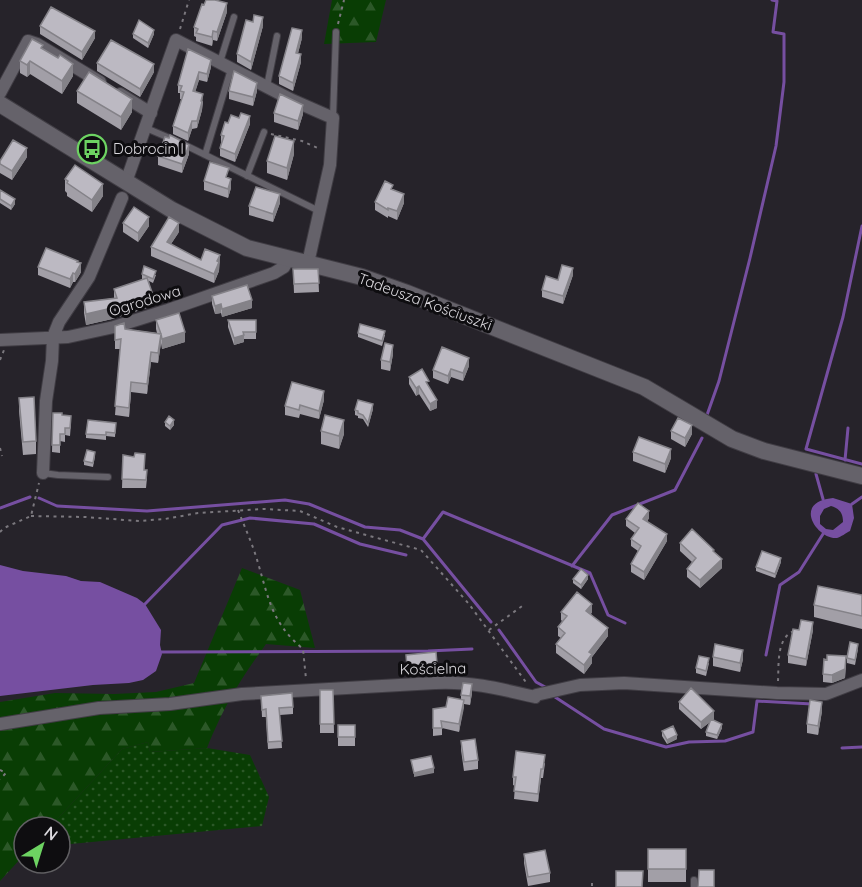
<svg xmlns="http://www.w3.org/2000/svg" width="862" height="887" viewBox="0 0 862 887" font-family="Quicksand,sans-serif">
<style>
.grass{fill:url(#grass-dots)}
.forest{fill:url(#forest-firs)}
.water{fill:#764fa1;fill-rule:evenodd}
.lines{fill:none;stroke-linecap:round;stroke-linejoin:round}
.stream{stroke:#764fa1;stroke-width:3}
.lane-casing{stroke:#403d44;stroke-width:8}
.street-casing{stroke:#403d44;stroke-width:14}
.secondary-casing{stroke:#403d44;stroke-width:18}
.path{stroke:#7b787e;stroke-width:2;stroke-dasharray:3 4.5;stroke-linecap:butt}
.lane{stroke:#65626a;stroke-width:6}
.street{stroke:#65626a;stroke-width:12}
.secondary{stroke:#65626a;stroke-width:16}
.wall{fill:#a29fa7}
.shaded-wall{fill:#848288}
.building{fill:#bcb9c2;stroke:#848288;stroke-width:1.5}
.labels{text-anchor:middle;stroke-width:6;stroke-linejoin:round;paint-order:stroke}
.poi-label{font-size:15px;fill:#dbd9de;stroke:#0e0d10;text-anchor:start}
.street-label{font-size:15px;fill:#dbd9de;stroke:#0e0d10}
</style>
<defs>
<pattern id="grass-dots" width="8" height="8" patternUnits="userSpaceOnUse" patternTransform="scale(1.5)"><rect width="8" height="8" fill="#093d04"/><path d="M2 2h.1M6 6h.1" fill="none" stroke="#2c5828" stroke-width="1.8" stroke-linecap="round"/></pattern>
<pattern id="forest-firs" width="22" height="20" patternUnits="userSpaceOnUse" patternTransform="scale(1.5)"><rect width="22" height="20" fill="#093d04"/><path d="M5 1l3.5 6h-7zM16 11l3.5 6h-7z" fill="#2c5828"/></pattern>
</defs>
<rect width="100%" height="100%" fill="#26232a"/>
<path class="grass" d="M148,742L150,752L207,748L250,755L269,797L262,826L60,845V827H50L122,749Z"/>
<path class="forest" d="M332,0H386L376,42L324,44Z
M242,568L300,590L315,648L266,644C240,680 224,706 207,748L150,752L148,742L122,749L50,827H24V855L0,881V702L55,693L114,694L156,692L194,683Z"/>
<path class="water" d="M833,498L852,504L854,518L850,531C846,533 841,537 837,538C818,540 791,502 833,498ZM831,506C840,509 843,513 843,522L833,530L826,529L820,524V516L824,509Z
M0,565L23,571L66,576L81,581L100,582L137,598L145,604L161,630L160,645L162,654L156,671L143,680L129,683L93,685L0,696Z"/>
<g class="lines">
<path class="stream" d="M862,226L843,317L806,449L862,464
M707,415L719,381L750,258L776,146L784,82V34L773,32L777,1L772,0
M845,460L848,428
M816,474L823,499
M39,498L57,506L147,511L285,500L309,504L365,527L400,530L423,539L491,622
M852,504L862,497
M0,508L30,497
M423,539L443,512L590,573L608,615L625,623
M572,566L612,515L675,490L702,438
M145,604L222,525L250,518L314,524L360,544L406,555
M499,630L536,682L547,688
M161,652L428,651L472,649
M766,655L780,585L799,572L823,534
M555,697L604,729L666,747L689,742L725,741L753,732L757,701L812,704
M842,748L862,747"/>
<g class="lane-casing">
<path id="lane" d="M220,62L234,17
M267,86L277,36
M333,117L336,32
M146,128L181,143L321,212
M205,155L231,69
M247,176L264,132
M43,473L58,475L108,477
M694,887V880"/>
</g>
<g class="street-casing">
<path id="street" d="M0,93L28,41L37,44L100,82
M120,94L151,113
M126,182L176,40L292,100L333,118L330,165L308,263
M0,340L68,337L114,327L168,310L274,273L284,267L288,260
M43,473L46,401L52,361L53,337L59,322L89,277L122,198
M0,724L99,708L170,704L242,694L435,683C470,681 501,689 535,697L536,695L580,685L624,683L777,693L826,694L862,680"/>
</g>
<g class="secondary-casing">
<path id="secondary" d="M0,104L172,210L247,248L362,277L407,293L644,387L732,439L764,451L862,476"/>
</g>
<path class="path" d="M338,24L344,0
M180,29L189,0
M271,134L302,141L320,149
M0,360L4,350
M0,448L2,456
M238,510C245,528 253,545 258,563C269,600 272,623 303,649L306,679
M31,516L85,517L139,521L165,519L198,513L264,509L300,511L337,527L421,550L469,604L528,685
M0,532L4,528L31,516L39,483
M489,630L525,604
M778,681C779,665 776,638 794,631
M0,770L6,773L0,779
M592,883V887"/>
<use href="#lane" class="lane"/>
<use href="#street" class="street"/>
<use href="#secondary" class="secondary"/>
</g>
<path class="wall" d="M227,12L217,41L213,40L212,46L196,41V37L194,36V27Z
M40,26L95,38L82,60L40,34Z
M263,26L251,70L237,62V54Z
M133,34H154L148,48L133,38Z
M302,38L298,53L301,62L293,91L279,84V76Z
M43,49L58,58L73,76L62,94L30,74L27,77L20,73V61Z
M188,49L211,67L207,82L199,80L195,92L203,102L202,110L197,128L192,129L188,141L173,134V126L182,99H180V93H178V85Z
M97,63L154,72L140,97L97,71Z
M77,91L132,112L121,130L77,103Z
M229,91H257L253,106L229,99Z
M274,113L303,114L298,130L274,122Z
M228,123L250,124L235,162L220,156V148L221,143V135Z
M169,138L189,154L182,173L158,165V156Z
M294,154L287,180L267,173V161Z
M27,157L12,180L0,173V161Z
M228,178L231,188L228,198L204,190V181Z
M65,179L103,196L92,212L67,196V193L65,191Z
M393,189L404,203L397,220L388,216V218L375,210V202Z
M0,190L15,204L11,210L0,203Z
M280,203L273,222L249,215V206Z
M123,223L149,226L138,242L123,232Z
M179,232L171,244L201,260L220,255L219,271L214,283L151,256V247Z
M78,263L81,272L80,274L75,282H73L70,288L38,275V267Z
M293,269H318L319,292L294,293Z
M142,274L156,275L153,283L149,281L153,306L112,319L86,325L84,313V302L114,298V289L143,280L142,279Z
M573,275L563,304L542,297V290L558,280Z
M212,296L252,308L222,317L221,313L215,314L212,304Z
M156,320L185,342L162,349L161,343L158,363L151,362L147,394L131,392L129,417L115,415L120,349H115V326L125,329L157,333L156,329Z
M228,320H256V339H244V342L234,345L228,327Z
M358,333L385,335L382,346L358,337Z
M393,354L390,371L381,369V360Z
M469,366L463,381L451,377L448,384L433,378V370Z
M409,377L429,387L437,408L430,411L419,394L416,396L409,384Z
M19,398L36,441V454L23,455L19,411Z
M324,400L319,419L300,414L299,418L285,415V406Z
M373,409L368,427L363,419L358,418V416L355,415V410Z
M53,413L62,415L71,423L70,436L65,435V442L60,441V453L52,452Z
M165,422L174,425L170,430L165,426Z
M116,423L115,437L106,436V440L86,438V434Z
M321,431L344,434L339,449L321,444Z
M671,431L692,434L685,447L671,439Z
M633,452L671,458L665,473L633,461Z
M123,455L145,470L147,478L146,488H122Z
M95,456L93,467L84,465V461Z
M649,518L647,522L667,541L644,580L631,572V564L638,551L631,546V539L635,533L626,526V519Z
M680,543L714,552L722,568L700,588L687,577V569L692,562L680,551Z
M781,562L775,578L756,571V567Z
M573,579H588L581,589L573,583Z
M862,595V629L814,617V605Z
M561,612H592L591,614L608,636L592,657V663L584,674L556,653V644L561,638L558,636V627L562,621L561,620Z
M799,630H813L806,666L788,663V655Z
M858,649L855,665L847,663V658Z
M406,655L437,664V672L407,674Z
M713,657L743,659L740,672L713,666Z
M709,663L706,676L696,673V668Z
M846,665L845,678L832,683L823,682V674Z
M320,690H333L334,733H320Z
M472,693L470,705L464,704L459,732L442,728V735L433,736V709L446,707L461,700V695Z
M261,696L293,707V714L280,715L282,748L268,749L266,717H262Z
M679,702L714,719L713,720L722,728L717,739L706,736V732L710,722L701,729L679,709Z
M822,711L818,735L807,733V724Z
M338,725H355V746H338Z
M662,731L677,739L667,744L662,736Z
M461,741L478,760V769L464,771L461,750Z
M545,763L543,778H541L538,802L514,799L515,786L513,785V777Z
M648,849H686V882H648Z
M524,854L550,873V882L528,886L524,863Z"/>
<path class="shaded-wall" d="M227,3V12L217,41V32Z
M263,17V26L251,70V62Z
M154,30V34L148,48V43Z
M302,30V38L296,61V53Z
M95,31V38L82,60V52Z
M213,31V40L212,46V37Z
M301,54V62L293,91V83Z
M211,60V67L207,82V74Z
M30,61V74L27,77V65Z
M73,64V76L62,94V81Z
M154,64V72L140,97V89Z
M199,72V80L193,99V91Z
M257,83V91L253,106V97Z
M203,94L202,110L197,128V121Z
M132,99V112L121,130V117Z
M303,105V114L298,130V121Z
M250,116V124L235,162V154Z
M192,121V129L188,141V133Z
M294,141V154L287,180V168Z
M189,145V154L182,173V164Z
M27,148V157L12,180V171Z
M231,179V188L228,198V189Z
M103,184V196L92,212V200Z
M280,194V203L273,222V214Z
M404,194V203L397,220V211Z
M15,199V204L11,210V206Z
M149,217V226L138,242V233Z
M179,223V232L167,250V242Z
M220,255L219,271L214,283V274L217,261Z
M78,261V270L81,263V272L75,282V274Z
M573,268V275L563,304V296Z
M73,273V282L70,288V279Z
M153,295V306L112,319L86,325V314Z
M252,300V308L222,317V309Z
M221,304V313L215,314V306Z
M185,332V342L162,349V339Z
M161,334V343L158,363V353Z
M244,335V342L234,345V338Z
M393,345V354L390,371V362Z
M151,352V362L147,394V384Z
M469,358V366L463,381V373Z
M451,369V377L448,384V376Z
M131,382V392L129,417V408Z
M419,386V394L416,396V388Z
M324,391V400L319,419V411Z
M437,400V408L430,411V404Z
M373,404V409L368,427V423Z
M174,420V425L170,430V426Z
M344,420V434L339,449V436Z
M692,425V434L685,447V438Z
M671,449V458L665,473V464Z
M649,511V518L643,527V519Z
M667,534V541L644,580V572Z
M781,558V562L775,578V574Z
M722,559V568L700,588V580Z
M588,575V579L581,589V585Z
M592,604V612L586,620V611Z
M813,622V630L806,666V659Z
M608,628V636L592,657V663L584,674V665L589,652Z
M743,650V659L740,672V663Z
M846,656L845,678L832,683V675Z
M472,684V693L470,705V696Z
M464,700V708L459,732V724Z
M822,702V711L818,735V726Z
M714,711V719L701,729V722Z
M722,724V728L717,739V735Z
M677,735V739L667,744V740Z
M434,768V773L414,777V773Z
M541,769V778L538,802V794Z"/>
<path class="building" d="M206,0H215L227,3L217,32L213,31L212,37L196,33L198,29L194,27L202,4L204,5Z
M51,7L95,31L82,52L40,26Z
M254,15L263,17L251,62L237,54L246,20L253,22Z
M139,20L154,30L148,43L133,34Z
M292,28L302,30L296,53L301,54L293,83L279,76Z
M32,39L43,45L41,48L58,58L60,55L73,64L62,81L30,61L27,65L20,61Z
M111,40L154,64L140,89L97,63Z
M188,49L211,60L207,74L199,72L193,91L203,94L201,101L202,102L197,121H192L188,133L173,126L184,92L180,91L182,86L178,85Z
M234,71L257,83L253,97L229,91Z
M89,72L132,99L121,117L77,91Z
M280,94L303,105L298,121L274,113Z
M241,113L250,116L235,154L220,148L224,136L221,135L225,122L228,123L231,115L239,118Z
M170,135L189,145L182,164L158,156L165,137L169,138Z
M275,136L294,141L287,168L267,161Z
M13,140L27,148L12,171L0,164V161Z
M210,162L229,168L226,177L231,179L228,189L204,181Z
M75,165L103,184L92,200L67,183L68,181L65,179Z
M385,181L393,185L391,189L404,194L397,211L388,208V210L375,202Z
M256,187L280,194L273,214L249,206Z
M0,190L15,199L11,206L0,199Z
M134,207L149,217L138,233L123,223Z
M169,217L179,223L167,242L201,260L205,249L220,255L217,261L219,262L214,274L151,247Z
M46,248L78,261L77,262L81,263L75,274L73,273L70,279L38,267Z
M562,265L573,268L563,296L542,290L546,276L558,280Z
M144,266L156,271L153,279L142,274Z
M293,269H318L319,283L294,284Z
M147,278L153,295L112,308L86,314L84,302L117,298L114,289Z
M247,285L252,300L222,309L221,304L215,306L212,296Z
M179,313L185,332L162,339L161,334L158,353L151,352L147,384L131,382L129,408L115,406L121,339L115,340V326L124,323L125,329L161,334L156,320Z
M228,320H256V332H243L244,335L234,338Z
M360,324L385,331L382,341L358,333Z
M385,343L393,345L390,362L381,360Z
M442,347L469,358L463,373L451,369L448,376L433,370Z
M422,369L429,381L426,382L437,400L430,404L419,386L416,388L409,377Z
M292,382L324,391L319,411L300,405L299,410L285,406Z
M34,397L36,441L23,442L19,398Z
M358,400L373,404L368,423L363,415L358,413V411L355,410Z
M53,413H62V415L71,416L70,428H65V434H60V445H52Z
M325,415L344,420L339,436L321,431Z
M169,416L174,420L170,426L165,422Z
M678,418L692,425L685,438L671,431Z
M88,420L116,423L115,433L106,432V435L86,434Z
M639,437L671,449L665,464L633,452Z
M87,450L95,452L93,463L84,461Z
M135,453L145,454L144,470H147L146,480L122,479L123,455L134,457Z
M638,503L649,511L643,519L667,534L644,572L631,564L641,546L631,539L639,528L626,519Z
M692,529L714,550L713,551L722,559L700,580L687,569L696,558L680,543Z
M762,551L781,558L775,574L756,567Z
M581,569L588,575L581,585L573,579Z
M818,586L862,595V616L814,605Z
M577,592L592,604L586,611L608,628L589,652L592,654L584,665L556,644L565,633L558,627L567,616L561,612Z
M801,620L813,622L806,659L788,655L793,629L799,630Z
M850,642L858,644L855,660L847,658Z
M715,644L743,650L740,663L713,657Z
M436,652L437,664L407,667L406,655Z
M827,655L846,656L845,669L832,675L823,674L824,659L827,660Z
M699,656L709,658L706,671L696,668Z
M463,683L472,684L470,696L461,695Z
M691,688L714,711L701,722L679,702Z
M320,690H333L334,724H320Z
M292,693L293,707L279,708L282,741L268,742L266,709L262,710L261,696Z
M448,697L464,700L459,724L441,721L442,728H433V709L446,707Z
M810,700L822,702L818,726L807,724Z
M711,719L722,724L717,735L706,732Z
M338,725H355V737H338Z
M673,726L677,735L667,740L662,731Z
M475,739L478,760L464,762L461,741Z
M516,751L545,755L543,769H541L538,794L514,791L516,777H513Z
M431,756L434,768L414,773L411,760Z
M648,849H686V869H648Z
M545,850L550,873L528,877L524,854Z
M699,870H714V887H698Z
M616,871H643L642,887H616Z"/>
<defs>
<g id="bus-ring" transform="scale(1.5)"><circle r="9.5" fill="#0e0d10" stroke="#6dd362" stroke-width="1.5"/><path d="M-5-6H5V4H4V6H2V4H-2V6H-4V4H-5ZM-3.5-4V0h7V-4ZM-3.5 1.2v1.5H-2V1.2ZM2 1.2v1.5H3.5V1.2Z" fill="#6dd362"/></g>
</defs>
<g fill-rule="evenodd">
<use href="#bus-ring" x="92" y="149"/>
</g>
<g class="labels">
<g class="poi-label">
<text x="113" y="154">Dobrocin I</text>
</g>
<g class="street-label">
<text transform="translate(145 301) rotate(-17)" y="5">Ogrodowa</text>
<text transform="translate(425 302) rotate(20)" y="5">Tadeusza Kościuszki</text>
<text transform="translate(433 669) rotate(-1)" y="5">Kościelna</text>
</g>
</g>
<g transform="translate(42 845) rotate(38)"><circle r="28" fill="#0e0d10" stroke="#605f62" stroke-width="1.5"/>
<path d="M0-4.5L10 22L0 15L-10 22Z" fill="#6dd362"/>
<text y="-9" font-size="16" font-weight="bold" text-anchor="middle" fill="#dbd9de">N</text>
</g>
</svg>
